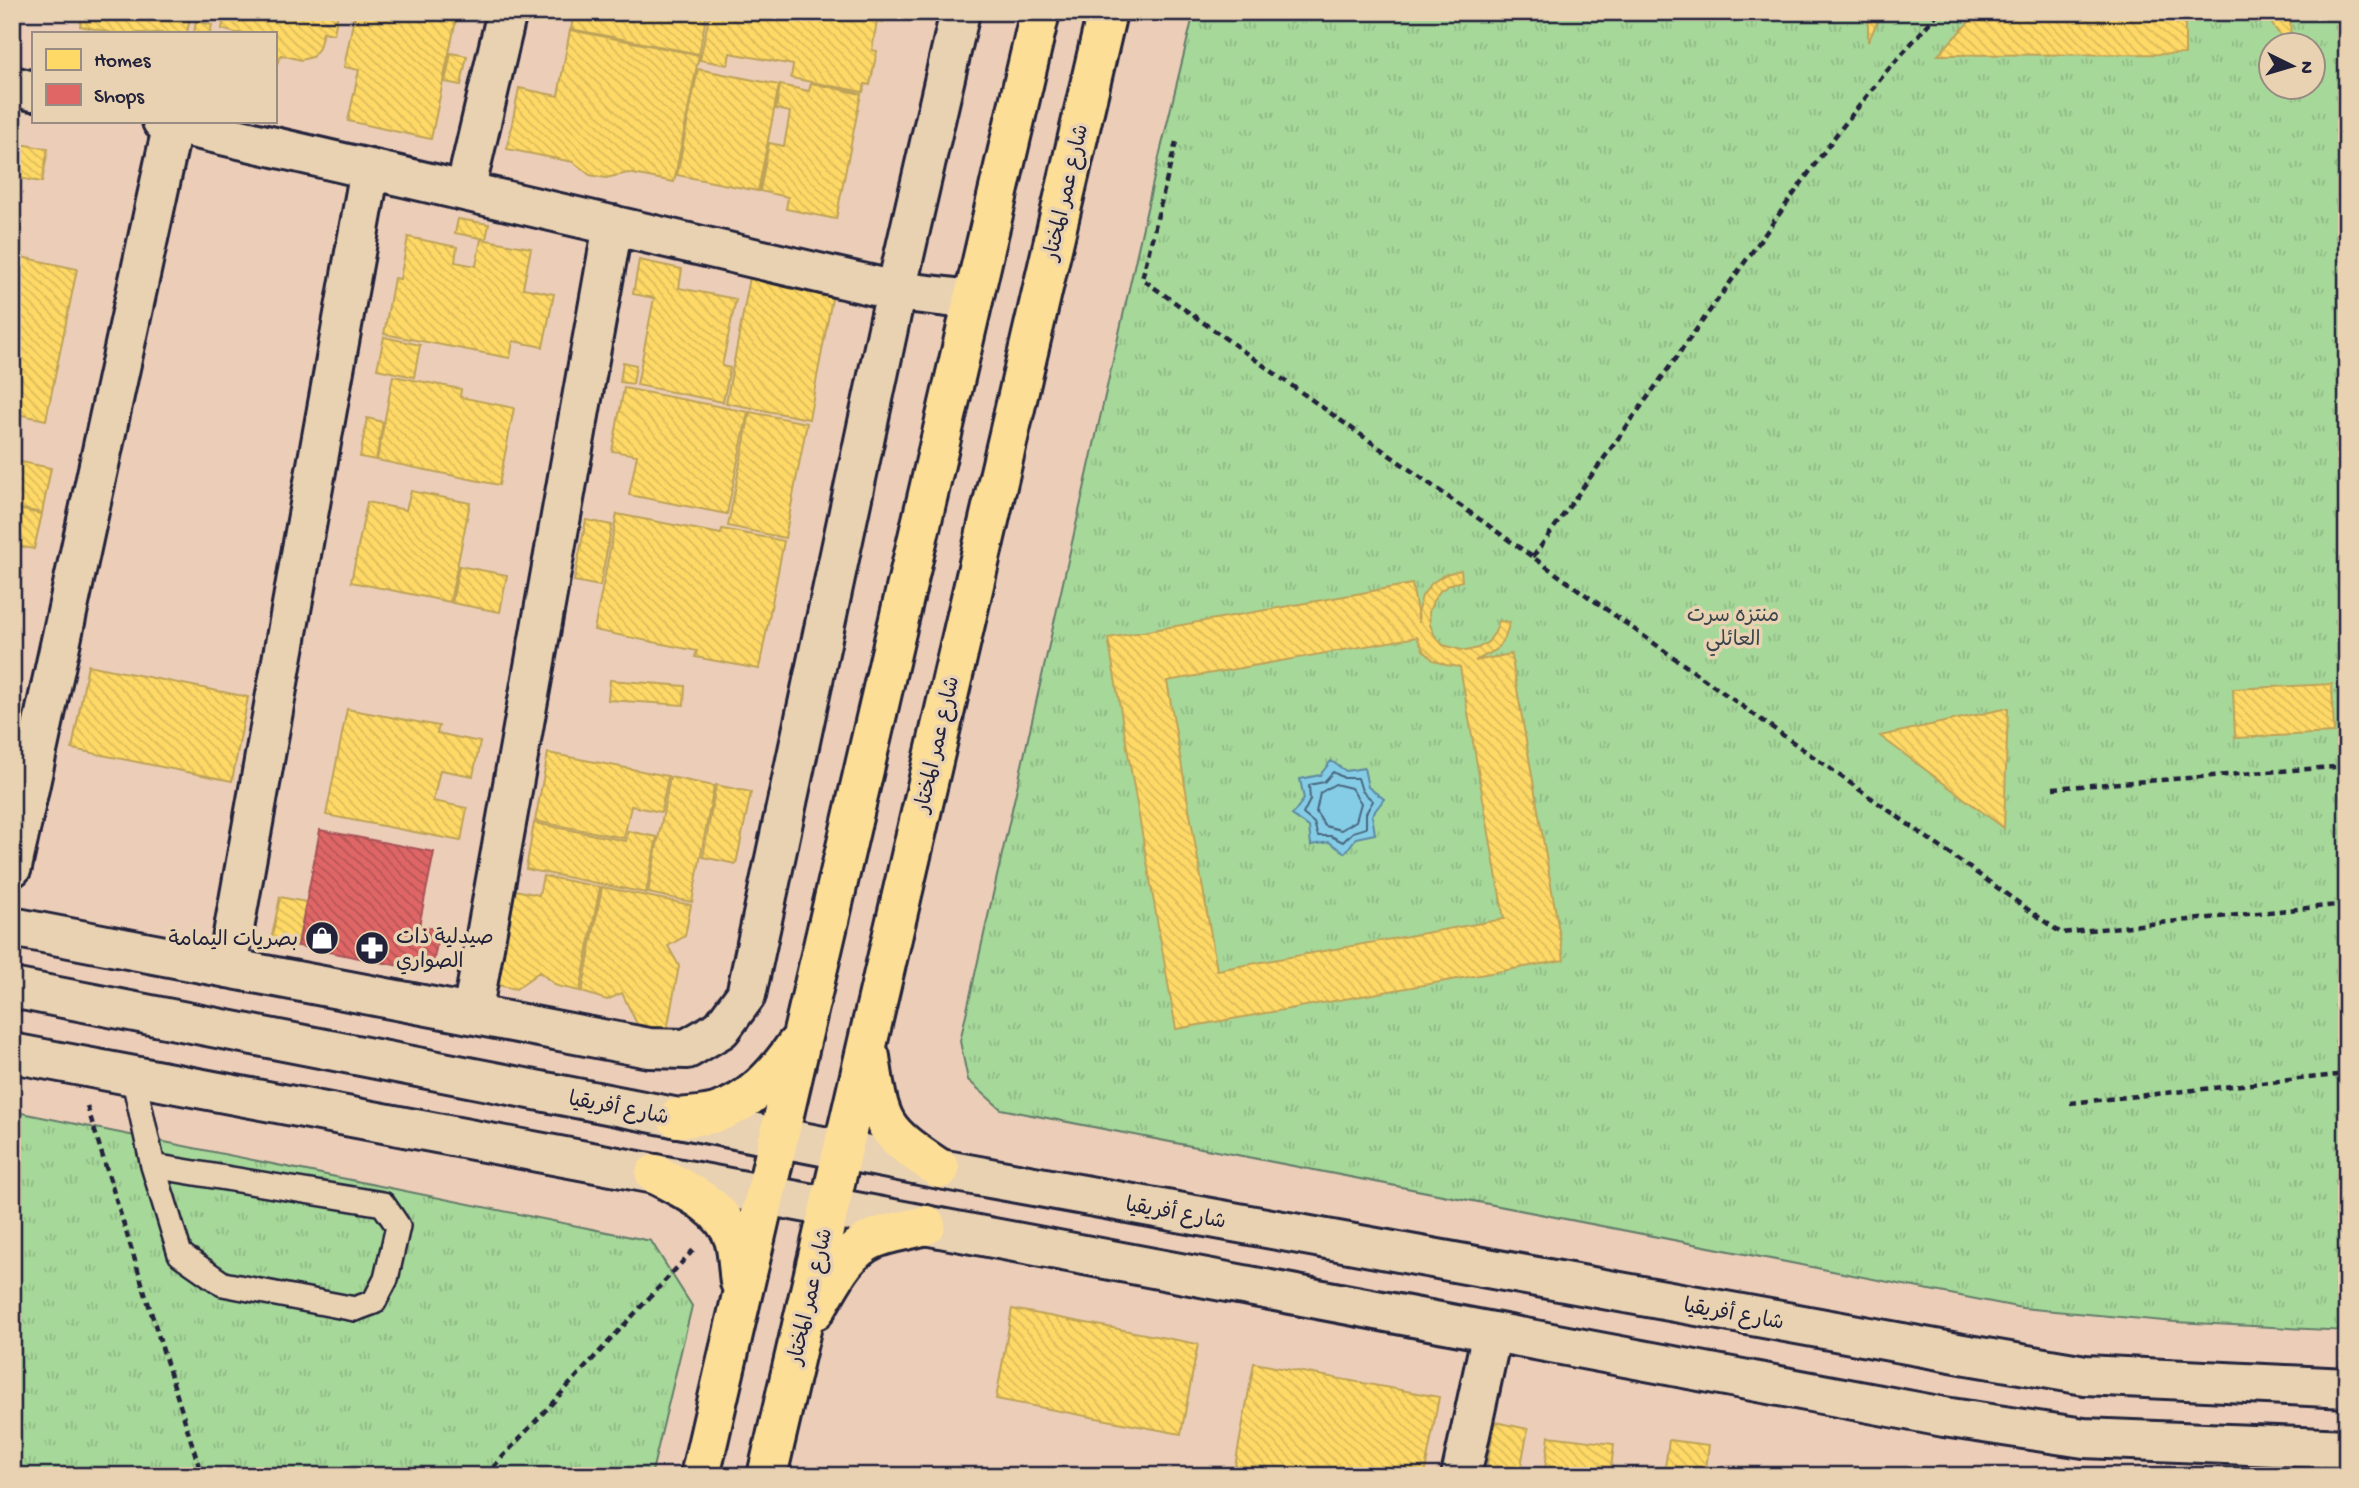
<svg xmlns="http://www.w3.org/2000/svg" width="2359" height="1488" viewBox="0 0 2359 1488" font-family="'Gochi Hand','Playpen Sans Arabic',sans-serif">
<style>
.park{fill:url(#park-tufts);stroke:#647d6a;stroke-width:2;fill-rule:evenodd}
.water{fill:#85cde6;stroke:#5d89a2;stroke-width:2}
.homes{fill:url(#homes-back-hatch);stroke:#bda259;stroke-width:2;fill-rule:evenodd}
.shops{fill:url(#shops-back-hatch);stroke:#a75259;stroke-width:2}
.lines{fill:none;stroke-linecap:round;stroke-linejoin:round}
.shore{stroke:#4a667f;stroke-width:2}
.service-casing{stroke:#22223b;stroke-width:28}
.minor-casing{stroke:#22223b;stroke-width:44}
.tertiary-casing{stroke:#22223b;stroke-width:44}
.primary-casing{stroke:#22223b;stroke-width:44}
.path{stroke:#22223b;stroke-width:4.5;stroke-dasharray:7 5;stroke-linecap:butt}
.service{stroke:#e9d2b2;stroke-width:23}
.minor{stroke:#e9d2b2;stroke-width:38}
.tertiary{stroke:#e9d2b2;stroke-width:38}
.primary{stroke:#fdde96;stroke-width:38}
.labels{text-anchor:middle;stroke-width:7;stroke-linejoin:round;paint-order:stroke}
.street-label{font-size:21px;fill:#22223b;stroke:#e9d2b2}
.park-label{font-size:21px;fill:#3c464e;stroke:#e9d2b2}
.poi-label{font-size:21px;fill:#22223b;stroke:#e9d2b2;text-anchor:start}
</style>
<defs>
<pattern id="park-tufts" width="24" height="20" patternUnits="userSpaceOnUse" patternTransform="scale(1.75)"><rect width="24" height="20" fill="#a6d899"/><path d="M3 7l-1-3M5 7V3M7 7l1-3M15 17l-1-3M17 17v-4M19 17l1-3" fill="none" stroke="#8fb985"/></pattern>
<pattern id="homes-back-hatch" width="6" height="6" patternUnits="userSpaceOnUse" patternTransform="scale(1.75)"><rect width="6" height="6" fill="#ffd966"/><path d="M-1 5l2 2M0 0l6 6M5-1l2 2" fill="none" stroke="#daba59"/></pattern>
<pattern id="shops-back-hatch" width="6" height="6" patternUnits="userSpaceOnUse" patternTransform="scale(1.75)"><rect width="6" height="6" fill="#e06666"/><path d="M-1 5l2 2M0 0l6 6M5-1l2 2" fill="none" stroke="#b55455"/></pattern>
</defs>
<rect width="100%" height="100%" fill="#ecceb8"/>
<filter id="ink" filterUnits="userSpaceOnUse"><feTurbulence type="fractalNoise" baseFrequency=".0143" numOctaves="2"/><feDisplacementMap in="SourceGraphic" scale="14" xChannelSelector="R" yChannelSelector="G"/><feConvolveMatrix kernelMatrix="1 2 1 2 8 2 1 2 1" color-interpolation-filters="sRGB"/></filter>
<g filter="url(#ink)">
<path class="park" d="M1194,12H2347V1331L2175,1322L2022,1308L1001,1109L968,1080L960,1041L1153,182ZM2272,46H2314V88H2272Z
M12,1111L651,1241L692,1306L651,1476H12Z"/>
<path class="water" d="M1331,761L1346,771L1364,768L1368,787L1384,799L1372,815L1375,834L1356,838L1345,853L1329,842L1311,845L1309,827L1292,815L1304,799L1300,779L1320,775Z"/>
<path class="homes" d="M12,12H27L26,15L12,24Z
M83,12H191L187,33H113L80,26Z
M225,12H338L334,34L323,32L319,48L312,57L301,60L281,55L275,68V33H236L222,29Z
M355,12H446L457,15L431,139L348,121L359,70L344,67Z
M574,12H707L699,54L571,29Z
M710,12H885L883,22L877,21L872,50L877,51L870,85L865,84L863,92L791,78L793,65L730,53L728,65L700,60Z
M1868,12H1882L1868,42Z
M1978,12H2185V54L1938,55Z
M2263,12H2290L2291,46H2288Z
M196,21L212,25L210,33H194Z
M570,30L699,55L674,182L628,173L606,178L590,175L573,162L507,149L519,88L558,96Z
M451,53L467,56L461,85L445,82Z
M698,69L779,85L758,191L677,175Z
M811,83L861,94L836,219L786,209L788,197L760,191L769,143L784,146L790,112L776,109L780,85L809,91Z
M15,143L48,149L42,182L12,177Z
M458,219L489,224L486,239L455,233Z
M408,237L457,247L455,262L476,266L481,239L531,248L523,288L554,294L543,347L513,341L510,358L384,334L394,278L400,279Z
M12,255L77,269L46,420L12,413Z
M639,260L682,269L679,288L736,299L722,366L730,368L723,402L637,385L654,298L633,294Z
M751,272L834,288L809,419L726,403Z
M384,337L420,345L414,377L377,369Z
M623,362L636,365L633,384L620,382Z
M393,376L461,389L460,397L514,408L499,485L377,460Z
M624,388L748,412L727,514L629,495L637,455L612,451Z
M750,412L807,423L785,538L728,526Z
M367,418L383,422L376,460L360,457Z
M12,460L51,468L42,513L12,507Z
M411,491L470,503L450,602L351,582L367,502L406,510Z
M12,508L42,514L34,549L12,545Z
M617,514L721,534L722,529L784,541L759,669L695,657L697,651L594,630Z
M586,520L612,525L600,586L574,581Z
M459,566L507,575L500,612L452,603Z
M1461,570L1462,581L1451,584L1440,591L1433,601L1429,612L1430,625L1435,636L1443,645L1466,651L1478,648L1488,642L1495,632L1499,621L1510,622L1505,637L1496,650L1475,661L1511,654L1564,960L1176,1029L1108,638L1412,584L1419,623L1418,611L1422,596L1432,583L1446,574ZM1417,637L1423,650L1433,660L1446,665L1460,667L1504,919L1217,970L1167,681Z
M12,571L22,573L13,617H12Z
M88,665L248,697L232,781L72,749Z
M610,680L685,686L684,705L608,700Z
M2332,684L2334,733L2235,738L2233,689Z
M2008,708L2004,828L1880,736Z
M347,709L439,726L437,733L480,742L473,776L440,770L433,801L467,808L461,841L326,815Z
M548,753L668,776L661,812L631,806L624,838L535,821Z
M670,777L714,786L692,902L648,893Z
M716,785L751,792L736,864L703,857Z
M534,823L626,841L628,831L657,837L646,893L526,869Z
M543,876L600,887L580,991L557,986L539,972L516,989L492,984L510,889L539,895Z
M602,887L691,905L685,936L668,946L679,966L667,1030L637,1024L622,993L607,1000L582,992Z
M280,897L306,902L297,946L271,941Z
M1012,1309L1198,1344L1181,1434L996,1399Z
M1254,1363L1439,1397L1424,1476H1288L1235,1466Z
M1495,1422L1528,1429L1519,1476H1485Z
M1549,1436L1614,1444L1610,1476H1533L1534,1468L1545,1470Z
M1669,1440L1709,1445L1705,1476L1664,1474Z
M1723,1471L1759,1476H1722Z"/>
<path class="shops" d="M320,830L434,852L419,926L440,930L431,972L298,946Z"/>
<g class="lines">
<path class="shore" d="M1333,772L1344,778H1358L1362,791L1373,801L1366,813V828L1353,832L1343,842L1331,836H1318L1314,823L1303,814L1310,800L1309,785L1324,782Z
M1335,784L1351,788L1361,803L1356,821L1341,830L1325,826L1316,812L1320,793Z"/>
<g class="service-casing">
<path id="service" d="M133,1076L153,1166L180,1254L223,1284L355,1309L374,1302L386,1279L398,1226L383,1204L153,1166"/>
</g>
<g class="minor-casing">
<path id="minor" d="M12,86L33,91
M162,121L896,291L973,300
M465,191L507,12
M12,867L173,123
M12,927L649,1048L687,1049L721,1029L746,995L896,291L960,12
M227,968L370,169
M472,1014L613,225
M1461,1476L1492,1332"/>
</g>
<g class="tertiary-casing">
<path id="tertiary" d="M12,988L940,1169L1968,1355L2085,1375L2347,1388
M12,1053L1944,1417L2084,1438L2347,1449"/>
</g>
<g class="primary-casing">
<path id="primary" d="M870,1057C880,1126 881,1130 940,1169
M677,1118C689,1117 704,1116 716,1113C751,1102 776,1074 796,1045
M655,1174C683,1189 723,1206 734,1239C738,1252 738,1268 740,1282
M815,1310C830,1286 845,1251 873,1239C889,1232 909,1230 926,1225
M700,1476L1040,12
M767,1476L1107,12"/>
</g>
<path class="path" d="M1176,142L1142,279L2061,933L2347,904
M1533,557L1836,135L1886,72L1939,12
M2053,788L2347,766
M2070,1103L2347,1074
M87,1106L202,1476
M485,1476L696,1247"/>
<use href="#service" class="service"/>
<use href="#minor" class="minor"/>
<use href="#tertiary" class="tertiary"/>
<use href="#primary" class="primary"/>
</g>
</g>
<defs>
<g id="shop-disc" transform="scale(1.75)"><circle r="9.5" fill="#22223b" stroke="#e9d2b2"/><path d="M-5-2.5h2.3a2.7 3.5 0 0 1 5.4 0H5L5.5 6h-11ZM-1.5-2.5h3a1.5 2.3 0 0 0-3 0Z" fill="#fff"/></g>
<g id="pharmacy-disc" transform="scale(1.75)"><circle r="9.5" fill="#22223b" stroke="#e9d2b2"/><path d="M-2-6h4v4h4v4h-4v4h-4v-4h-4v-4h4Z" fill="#fff"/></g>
</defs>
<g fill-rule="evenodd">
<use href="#shop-disc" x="322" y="938"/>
<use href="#pharmacy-disc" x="372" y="948"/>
</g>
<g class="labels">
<g class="street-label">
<text transform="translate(1065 192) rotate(-77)" y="7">شارع عمر المختار</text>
<text transform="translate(936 744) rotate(-77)" y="7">شارع عمر المختار</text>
<text transform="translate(619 1107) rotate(11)" y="7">شارع أفريقيا</text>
<text transform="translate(1176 1212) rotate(10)" y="7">شارع أفريقيا</text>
<text transform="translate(809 1296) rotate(-77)" y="7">شارع عمر المختار</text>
<text transform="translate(1734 1313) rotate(10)" y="7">شارع أفريقيا</text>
</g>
<g class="park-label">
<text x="1733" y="621">منتزه سرت<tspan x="1733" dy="24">العائلي</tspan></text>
</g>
<g class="poi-label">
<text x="396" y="943">صيدلية ذات<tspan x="396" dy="24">الصواري</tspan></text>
<text x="298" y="945" text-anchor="end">بصريات اليمامة</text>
</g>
</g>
<rect width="2359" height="1488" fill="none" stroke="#e9d2b2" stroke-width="42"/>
<rect x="21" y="21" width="2317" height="1446" fill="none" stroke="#22223b" stroke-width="2.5" filter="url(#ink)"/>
<rect x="32" y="32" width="245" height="91" fill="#e9d2b2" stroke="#998c82" stroke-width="2"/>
<rect x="46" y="49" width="35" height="21" fill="#ffd966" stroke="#998c82" stroke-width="2"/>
<text x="94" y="66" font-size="21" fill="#22223b">Homes</text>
<rect x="46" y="84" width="35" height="21" fill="#e06666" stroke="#998c82" stroke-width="2"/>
<text x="94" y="102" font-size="21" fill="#22223b">Shops</text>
<g transform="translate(2292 66) rotate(95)"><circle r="33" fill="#e9d2b2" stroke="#998c82" stroke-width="2"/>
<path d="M0-5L12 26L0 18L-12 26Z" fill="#22223b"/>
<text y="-10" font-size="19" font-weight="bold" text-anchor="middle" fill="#22223b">N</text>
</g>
</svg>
